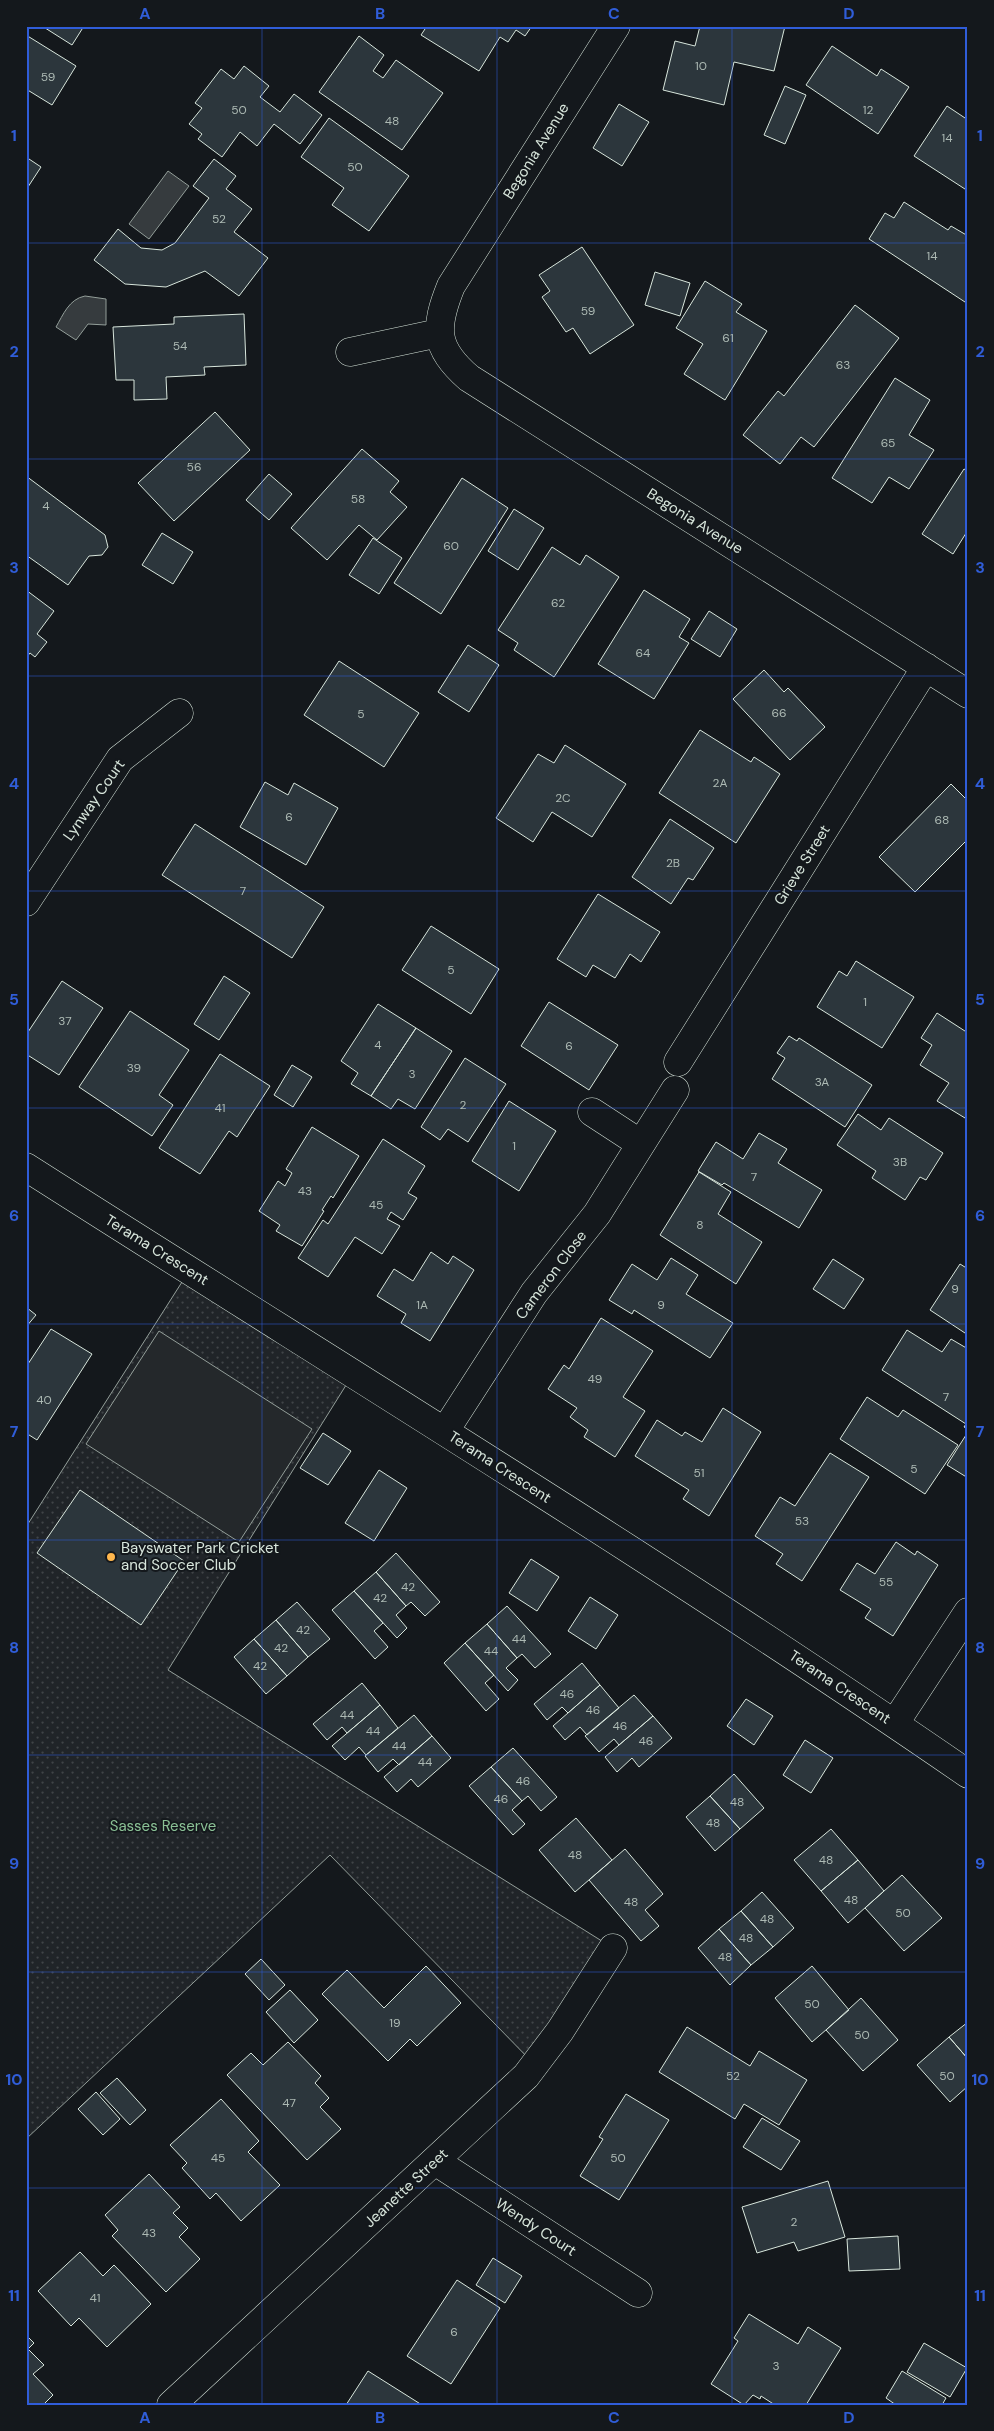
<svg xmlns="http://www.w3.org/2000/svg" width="994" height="2431" viewBox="0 0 994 2431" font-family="'DM Sans',sans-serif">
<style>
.grass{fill:url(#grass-dots);stroke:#939e99}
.parking{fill:#24282b;stroke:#939e99}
.water{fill:#363b3e;stroke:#939e99}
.building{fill:#2c363c;stroke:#d8e6dc}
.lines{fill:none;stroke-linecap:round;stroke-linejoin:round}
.minor-casing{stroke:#d8e6dc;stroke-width:29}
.minor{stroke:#14181c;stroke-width:28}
.grid{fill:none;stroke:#305dd8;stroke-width:1;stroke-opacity:0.55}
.poi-dot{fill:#ffb74d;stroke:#14181c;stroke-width:2}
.labels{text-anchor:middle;stroke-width:4;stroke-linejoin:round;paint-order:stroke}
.number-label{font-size:12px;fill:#adbab4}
.street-label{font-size:15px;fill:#d8e6dc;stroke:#14181c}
.poi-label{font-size:15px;fill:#d8e6dc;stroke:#14181c;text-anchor:start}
.park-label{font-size:15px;fill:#8ac095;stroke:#14181c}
.neatline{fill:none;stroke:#305dd8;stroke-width:2}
.grid-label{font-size:16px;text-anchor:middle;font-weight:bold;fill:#305dd8}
</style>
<defs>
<pattern id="grass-dots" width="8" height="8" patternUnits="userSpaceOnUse" patternTransform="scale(1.25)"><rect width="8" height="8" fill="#202428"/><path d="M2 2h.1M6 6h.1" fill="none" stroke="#404447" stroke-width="1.8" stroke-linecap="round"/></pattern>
</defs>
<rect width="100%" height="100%" fill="#14181c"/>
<path class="grass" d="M189,1271L353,1374L168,1670L613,1948L535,2065L330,1855L26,2139V1527Z"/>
<path class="parking" d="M159,1331L312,1429L239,1542L86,1444Z"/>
<path class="water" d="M168,171L189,186L149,239L129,224Z
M85,296L106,299V325L88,324L76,340L56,327C63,315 69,299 85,296Z"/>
<path class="building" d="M42,26H84L72,45Z
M427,26H532L525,36L516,30L508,42L500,37L479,71L421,35Z
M700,26H785L774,71L734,62L724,105L663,90L675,41L695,46Z
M26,35L76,66L52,105L26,89Z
M359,36L384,55L373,71L383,78L396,60L443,93L402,150L319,92Z
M832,46L877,76L881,69L909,87L878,134L806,85Z
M244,66L269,86L260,97L280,112L294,94L322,115L300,144L274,124L257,146L240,132L222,157L198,139L202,134L189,124L202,108L195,103L221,69L234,79Z
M785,86L806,95L785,144L764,135Z
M619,104L649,122L622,166L593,148Z
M947,106L968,120V191L914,156Z
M329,118L409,176L369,231L332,205L344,188L301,157Z
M26,157L41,167L26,190Z
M214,159L236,176L226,189L252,209L234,232L268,258L239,296L205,271L166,287L125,284L94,260L118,229L141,248L162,250L175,243L209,198L193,186Z
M904,202L948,230L951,226L968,236V304L869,239L885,213L894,218Z
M582,247L634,325L590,354L573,328L566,332L542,297L550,291L539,275Z
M655,272L690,283L680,316L645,305Z
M705,281L742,304L736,312L767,331L725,400L684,374L703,344L676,328Z
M855,305L899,338L814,447L801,437L780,464L743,435L778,391L784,396Z
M244,314L246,365L204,367L205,375L166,377L167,399L134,400V380H116L113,327L174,324V317Z
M895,378L930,400L909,435L934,450L909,489L889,477L872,503L832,478Z
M215,412L250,450L174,521L138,483Z
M362,449L399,481L390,492L407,507L377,540L359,525L327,560L291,528Z
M964,469L968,471V530L953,554L922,534Z
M269,474L292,494L269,520L246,500Z
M26,476L105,535L108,547L102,555L89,556L68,585L26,555Z
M462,478L508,508L441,614L394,583Z
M514,509L544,528L518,570L488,551Z
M162,533L193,552L173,584L142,565Z
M373,538L402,558L379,594L349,575Z
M552,547L580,565L586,555L619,577L554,677L514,650L518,643L498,630Z
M26,590L54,611L37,634L47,642L35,657L30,653L26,658Z
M644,590L690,619L679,637L689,643L654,699L598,664Z
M709,611L737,629L720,657L691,639Z
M468,645L499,665L469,712L438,692Z
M339,661L419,713L384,767L304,715Z
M764,670L784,692L788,688L825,727L790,760L733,699Z
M700,730L751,762L754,757L780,774L736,843L659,793Z
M565,745L626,784L592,837L552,812L533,842L496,818L538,754L554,763Z
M265,782L288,795L294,783L338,808L306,865L240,827Z
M951,784L968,801V839L915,892L879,857Z
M670,819L714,848L693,880L688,878L671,904L632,877Z
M195,824L324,907L292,958L162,875Z
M598,894L660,932L641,962L630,954L615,978L593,965L586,977L557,959Z
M431,926L499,969L471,1014L402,970Z
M856,961L914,997L882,1048L817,1007L839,971L847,976Z
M224,976L250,993L219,1040L194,1024Z
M62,981L103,1008L59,1075L26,1054V1035Z
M549,1002L618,1045L589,1090L521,1046Z
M378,1004L416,1028L371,1096L351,1084L358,1073L341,1061Z
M130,1011L189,1050L159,1095L173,1105L152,1136L79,1087Z
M937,1013L968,1033V1114L965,1118L937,1101L949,1083L920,1065L932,1045L921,1038Z
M416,1028L452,1051L415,1109L398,1099L391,1109L371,1096Z
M789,1036L797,1041L799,1038L872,1085L845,1127L772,1079L785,1058L777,1053Z
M220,1054L270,1086L237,1137L229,1131L200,1174L159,1148Z
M465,1058L506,1084L468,1142L448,1129L440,1140L421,1127Z
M292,1065L312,1077L293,1107L274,1095Z
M509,1101L556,1131L519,1191L472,1161Z
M858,1114L881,1130L889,1118L943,1153L926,1180L920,1177L905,1200L872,1178L876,1171L837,1145Z
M312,1127L359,1156L333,1198L331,1196L322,1210L324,1211L302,1246L276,1231L280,1225L259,1211L278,1181L285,1186L292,1173L286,1169Z
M759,1133L787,1149L778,1163L822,1190L799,1228L724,1183L722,1185L698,1171L716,1142L743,1159Z
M383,1139L425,1166L408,1193L417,1198L403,1220L391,1212L387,1219L400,1226L382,1254L355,1237L328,1277L298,1258L323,1220L328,1224Z
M699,1172L731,1192L718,1214L762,1242L736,1284L660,1235Z
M431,1252L448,1264L453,1256L474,1270L430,1341L401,1323L406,1314L377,1296L394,1269L413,1281Z
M671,1258L698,1275L686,1294L733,1323L710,1358L634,1310L632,1314L609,1300L632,1264L657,1280Z
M833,1259L864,1279L844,1309L813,1289Z
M960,1264L968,1269V1335L930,1310Z
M26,1307L36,1315L26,1327Z
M601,1318L653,1351L623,1397L645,1411L615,1457L584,1437L588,1430L570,1417L577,1408L548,1389L564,1365L569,1369Z
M51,1329L92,1354L37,1440L26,1433V1367Z
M907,1330L942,1352L951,1339L968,1349V1429L964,1427L966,1424L882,1370Z
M867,1397L898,1417L903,1410L958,1445L925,1494L840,1439Z
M723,1408L761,1432L709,1516L683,1499L689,1490L635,1456L657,1420L682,1436L685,1432L702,1442Z
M323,1433L351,1451L328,1485L300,1468Z
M966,1435L968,1436V1478L947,1465Z
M830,1453L869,1477L802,1581L776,1564L783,1554L755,1536L780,1497L795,1506Z
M379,1470L407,1488L374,1541L345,1523Z
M80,1490L184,1561L141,1625L37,1553Z
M896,1542L915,1555L917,1551L938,1565L893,1636L865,1618L871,1609L840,1590L857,1563L875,1574Z
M396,1553L440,1602L425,1616L411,1602L406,1606L376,1572Z
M531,1559L559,1577L537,1611L509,1593Z
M376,1572L406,1606L396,1615L407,1628L397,1638L354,1591Z
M354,1591L383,1623L374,1631L388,1647L375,1659L332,1610Z
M590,1597L618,1615L596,1649L568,1631Z
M297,1602L330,1639L308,1657L276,1620Z
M507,1606L551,1654L535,1668L522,1654L517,1658L487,1624Z
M276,1620L308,1657L287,1676L254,1639Z
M487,1624L517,1658L506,1668L518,1680L508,1691L465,1643Z
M254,1639L287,1676L266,1694L234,1657Z
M465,1643L494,1675L485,1683L499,1699L486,1711L444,1663Z
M582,1663L600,1685L568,1713L562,1707L547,1720L534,1704Z
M362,1683L380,1705L347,1733L342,1727L327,1740L313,1724Z
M600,1685L619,1708L587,1735L580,1727L565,1740L553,1726Z
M634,1695L653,1716L619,1745L614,1739L599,1752L585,1736Z
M746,1699L773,1716L754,1745L727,1726Z
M380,1705L398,1728L366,1755L359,1747L345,1760L332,1746Z
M414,1715L432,1736L399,1765L393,1759L378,1772L365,1756Z
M653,1716L672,1738L639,1767L632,1758L617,1772L605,1757Z
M432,1736L451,1758L418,1787L411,1779L397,1792L384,1777Z
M805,1740L833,1758L811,1793L783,1775Z
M513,1748L557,1797L541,1811L528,1796L522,1801L491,1767Z
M491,1767L522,1801L512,1810L525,1824L513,1835L469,1786Z
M734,1774L764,1808L740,1829L710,1796Z
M710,1796L740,1829L715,1851L686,1817Z
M576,1818L612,1860L575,1892L539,1850Z
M831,1829L858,1860L821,1891L794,1860Z
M625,1849L663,1894L645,1910L659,1926L641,1941L589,1880Z
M858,1860L884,1891L848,1923L821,1891Z
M902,1875L942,1918L904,1951L865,1908Z
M762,1892L794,1928L773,1947L741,1911Z
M741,1911L773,1947L751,1965L719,1929Z
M719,1929L751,1965L730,1985L698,1948Z
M261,1959L285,1985L269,2000L245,1974Z
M426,1966L461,2003L417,2046L410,2039L388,2061L322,1994L347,1970L384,2008Z
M812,1966L849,2010L812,2042L775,1998Z
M290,1990L318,2020L294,2043L266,2012Z
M861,1998L898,2040L863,2071L826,2030Z
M968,2022V2059L949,2037Z
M687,2027L750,2066L759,2051L807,2080L779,2125L744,2104L735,2119L659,2072Z
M949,2037L968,2059V2086L950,2102L917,2065Z
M288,2042L321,2076L315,2083L329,2098L320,2107L341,2129L307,2160L227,2075L251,2053L263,2065Z
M117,2078L146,2110L130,2125L100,2093Z
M96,2092L120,2119L103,2135L78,2109Z
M626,2094L669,2120L619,2200L580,2176L603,2139L599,2137Z
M221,2099L259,2141L248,2152L280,2185L241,2221L216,2193L210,2199L182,2168L187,2163L170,2145Z
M762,2118L800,2141L781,2170L743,2147Z
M149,2174L180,2207L173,2213L188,2228L179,2237L200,2259L166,2292L112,2236L118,2230L105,2215Z
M828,2181L845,2237L798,2251L794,2242L757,2253L742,2207Z
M898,2236L900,2269L849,2271L847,2239Z
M80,2252L103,2276L114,2265L151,2304L107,2347L79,2318L71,2326L38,2291Z
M493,2258L522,2276L505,2303L476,2285Z
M457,2280L500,2308L451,2384L407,2356Z
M749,2314L798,2344L808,2327L841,2348L806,2405H775L761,2396L760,2399L753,2395L744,2405L711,2384L738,2341L734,2338Z
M26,2335L34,2343L28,2349L44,2365L33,2374L53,2395L43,2405H26Z
M924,2343L967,2368L950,2397L907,2372Z
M368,2371L422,2405H346Z
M902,2371L946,2398L942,2405H896L886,2398Z"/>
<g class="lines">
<g class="minor-casing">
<path id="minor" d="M616,26L451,286C434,328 434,348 469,378L968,694
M350,352L439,333
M26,902L120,759L179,713
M678,1062L926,667
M592,1112L641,1144
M26,1167C341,1368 660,1562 968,1774
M445,1431L534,1293L597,1214L675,1090
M895,1723L968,1612
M435,2161L638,2293
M171,2405L526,2076L560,2031L613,1948"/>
</g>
<use href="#minor" class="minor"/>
</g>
<path class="grid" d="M262,26V2405M497,26V2405M732,26V2405M26,243H968M26,459H968M26,676H968M26,891H968M26,1108H968M26,1324H968M26,1540H968M26,1755H968M26,1972H968M26,2188H968"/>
<circle class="poi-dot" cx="111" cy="1557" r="5"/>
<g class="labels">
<g class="number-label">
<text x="701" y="70">10</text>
<text x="48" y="81">59</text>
<text x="239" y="114">50</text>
<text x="868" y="114">12</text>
<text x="392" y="125">48</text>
<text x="947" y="142">14</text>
<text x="355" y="171">50</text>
<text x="219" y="223">52</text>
<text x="932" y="260">14</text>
<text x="588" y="315">59</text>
<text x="728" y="342">61</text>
<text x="180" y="350">54</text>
<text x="843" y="369">63</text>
<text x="888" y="447">65</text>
<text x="194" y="471">56</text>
<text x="358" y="503">58</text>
<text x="46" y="510">4</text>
<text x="451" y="550">60</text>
<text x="558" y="607">62</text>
<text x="643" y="657">64</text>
<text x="779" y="717">66</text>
<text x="361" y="718">5</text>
<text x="720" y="787">2A</text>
<text x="563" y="802">2C</text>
<text x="289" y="821">6</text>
<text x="942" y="824">68</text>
<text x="673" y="867">2B</text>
<text x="243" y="895">7</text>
<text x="451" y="974">5</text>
<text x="865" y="1006">1</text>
<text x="65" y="1025">37</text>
<text x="378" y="1049">4</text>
<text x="569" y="1050">6</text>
<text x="134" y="1072">39</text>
<text x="412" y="1078">3</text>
<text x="822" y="1086">3A</text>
<text x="463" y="1109">2</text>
<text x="220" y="1112">41</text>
<text x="514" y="1150">1</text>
<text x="900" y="1166">3B</text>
<text x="754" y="1181">7</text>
<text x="305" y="1195">43</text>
<text x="376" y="1209">45</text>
<text x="700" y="1229">8</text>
<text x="955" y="1293">9</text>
<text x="422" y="1309">1A</text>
<text x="661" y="1309">9</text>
<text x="595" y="1383">49</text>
<text x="946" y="1401">7</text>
<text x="44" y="1404">40</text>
<text x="914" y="1473">5</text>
<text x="699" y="1477">51</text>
<text x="802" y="1525">53</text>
<text x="886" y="1586">55</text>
<text x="408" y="1591">42</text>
<text x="380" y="1602">42</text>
<text x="303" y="1634">42</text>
<text x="519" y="1643">44</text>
<text x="281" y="1652">42</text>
<text x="491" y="1655">44</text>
<text x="260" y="1670">42</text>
<text x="567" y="1698">46</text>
<text x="593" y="1714">46</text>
<text x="347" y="1719">44</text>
<text x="620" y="1730">46</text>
<text x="373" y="1735">44</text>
<text x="646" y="1745">46</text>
<text x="399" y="1750">44</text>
<text x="425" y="1766">44</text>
<text x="523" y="1785">46</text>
<text x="501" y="1803">46</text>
<text x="737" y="1806">48</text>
<text x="713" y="1827">48</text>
<text x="575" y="1859">48</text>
<text x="826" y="1864">48</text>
<text x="851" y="1904">48</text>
<text x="631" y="1906">48</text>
<text x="903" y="1917">50</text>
<text x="767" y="1923">48</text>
<text x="746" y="1942">48</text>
<text x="725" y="1961">48</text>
<text x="812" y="2008">50</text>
<text x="395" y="2027">19</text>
<text x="862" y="2039">50</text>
<text x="733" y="2080">52</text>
<text x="947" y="2080">50</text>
<text x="289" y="2107">47</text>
<text x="218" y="2162">45</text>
<text x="618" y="2162">50</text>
<text x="794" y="2226">2</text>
<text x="149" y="2237">43</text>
<text x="95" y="2302">41</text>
<text x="454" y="2336">6</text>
<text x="776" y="2370">3</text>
</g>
<g class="street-label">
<text transform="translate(536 151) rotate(-58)" y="5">Begonia Avenue</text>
<text transform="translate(695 521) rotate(32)" y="5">Begonia Avenue</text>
<text transform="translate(94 800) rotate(-55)" y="5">Lynway Court</text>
<text transform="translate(802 865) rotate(-58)" y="5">Grieve Street</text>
<text transform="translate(157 1250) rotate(32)" y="5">Terama Crescent</text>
<text transform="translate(551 1275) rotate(-53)" y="5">Cameron Close</text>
<text transform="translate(500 1467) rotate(33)" y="5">Terama Crescent</text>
<text transform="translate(840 1687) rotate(34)" y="5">Terama Crescent</text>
<text transform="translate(406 2188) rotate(-43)" y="5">Jeanette Street</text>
<text transform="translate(536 2227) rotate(33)" y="5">Wendy Court</text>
</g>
<g class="poi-label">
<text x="121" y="1553">Bayswater Park Cricket<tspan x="121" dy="17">and Soccer Club</tspan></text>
</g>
<g class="park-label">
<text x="163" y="1831">Sasses Reserve</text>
</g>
</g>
<rect width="994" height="2431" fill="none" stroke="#14181c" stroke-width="55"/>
<rect x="28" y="28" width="938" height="2376" class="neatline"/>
<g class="grid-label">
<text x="145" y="19">A</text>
<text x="380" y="19">B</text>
<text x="614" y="19">C</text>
<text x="849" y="19">D</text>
<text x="14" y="141">1</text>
<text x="980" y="141">1</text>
<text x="14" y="357">2</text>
<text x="980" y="357">2</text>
<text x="14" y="573">3</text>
<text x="980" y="573">3</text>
<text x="14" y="789">4</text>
<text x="980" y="789">4</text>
<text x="14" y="1005">5</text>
<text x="980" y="1005">5</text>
<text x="14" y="1221">6</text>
<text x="980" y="1221">6</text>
<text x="14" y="1437">7</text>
<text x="980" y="1437">7</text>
<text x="14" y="1653">8</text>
<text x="980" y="1653">8</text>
<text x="14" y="1869">9</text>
<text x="980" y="1869">9</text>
<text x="14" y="2085">10</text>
<text x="980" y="2085">10</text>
<text x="14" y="2301">11</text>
<text x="980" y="2301">11</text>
<text x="145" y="2423">A</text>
<text x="380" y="2423">B</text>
<text x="614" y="2423">C</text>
<text x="849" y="2423">D</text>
</g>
</svg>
